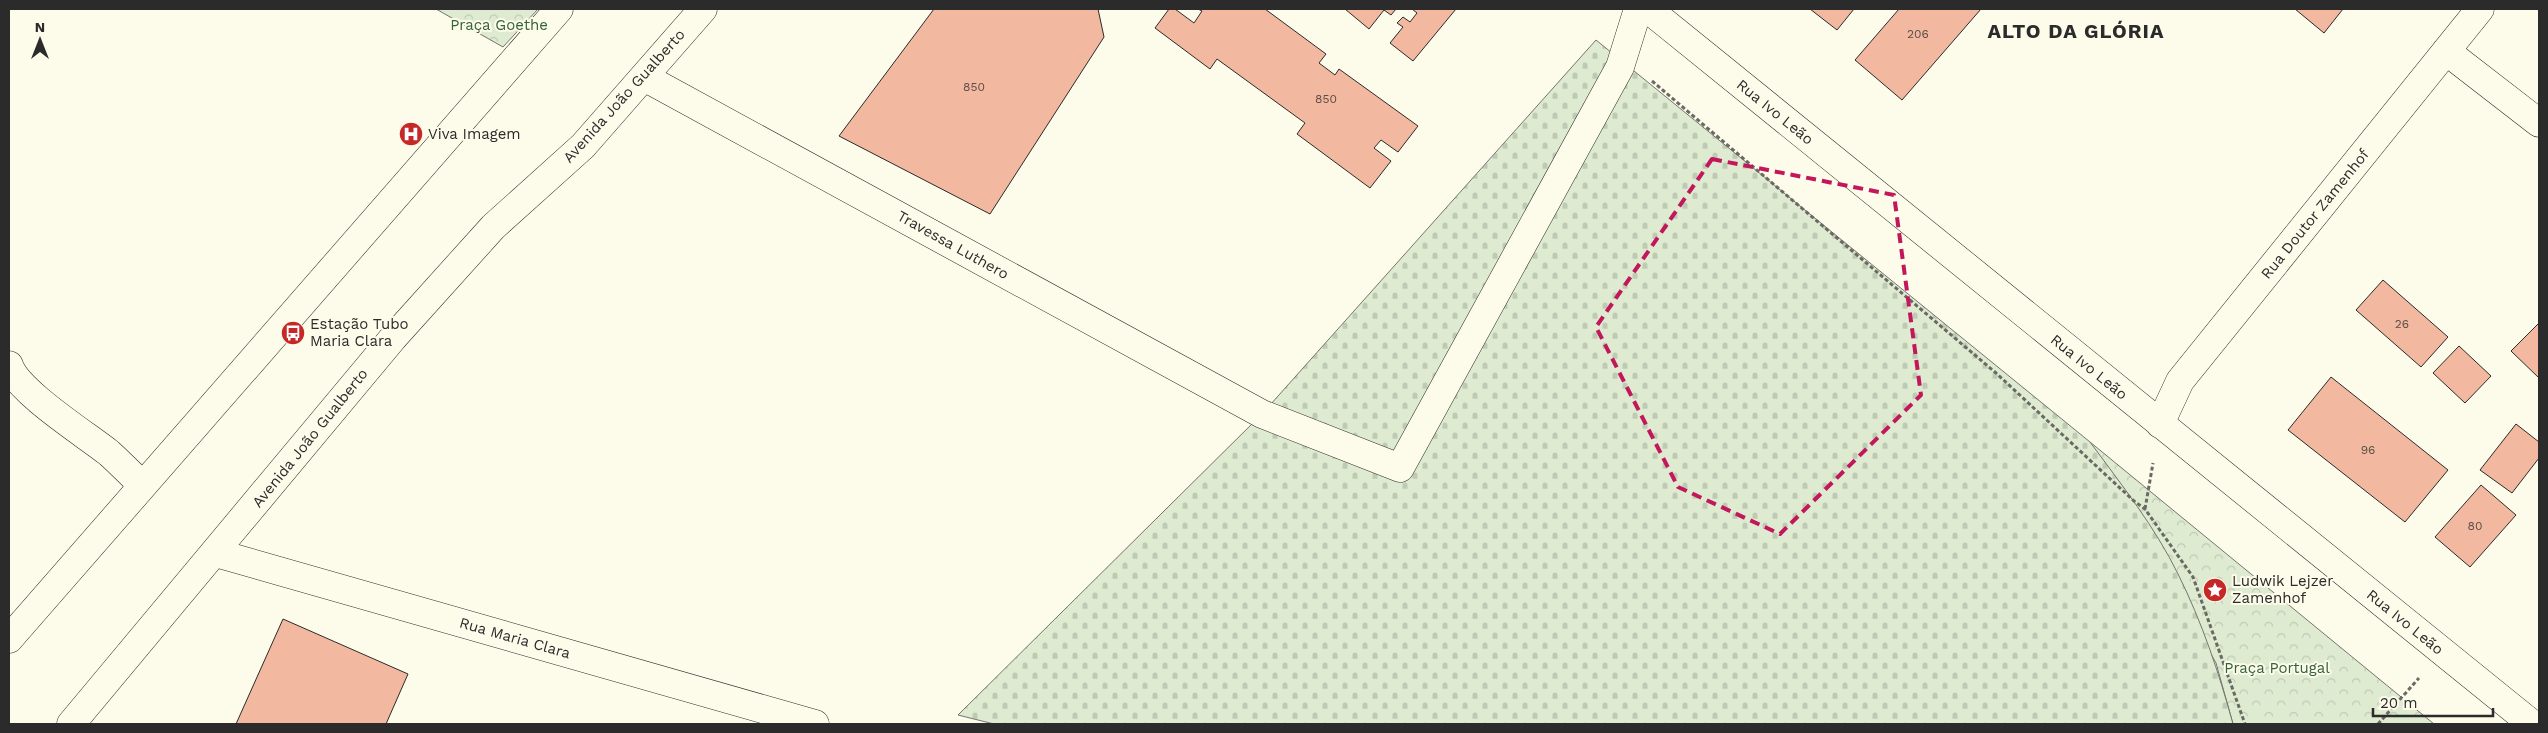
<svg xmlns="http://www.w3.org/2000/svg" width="2548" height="733" viewBox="0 0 2548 733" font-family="'Work Sans',sans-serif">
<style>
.forest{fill:url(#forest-crowns);stroke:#74746e}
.cemetery{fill:url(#cemetery-stones);stroke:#74746e}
.building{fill:#f2b8a0;stroke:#2b2b2b}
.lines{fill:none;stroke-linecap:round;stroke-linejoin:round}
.minor-casing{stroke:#2b2b2b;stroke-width:29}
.path{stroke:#6a6964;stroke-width:3;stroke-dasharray:4 2.5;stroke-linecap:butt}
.minor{stroke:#fdfbea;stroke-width:28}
.marked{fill:none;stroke:#c2185b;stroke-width:4;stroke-dasharray:10 6;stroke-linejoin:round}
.labels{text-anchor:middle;stroke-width:4;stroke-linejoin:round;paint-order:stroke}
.number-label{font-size:12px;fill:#5d4e48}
.park-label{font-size:15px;fill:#34623c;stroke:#fdfbea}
.street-label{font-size:15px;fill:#2b2b2b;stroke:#fdfbea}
.poi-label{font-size:15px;fill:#2b2b2b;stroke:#fdfbea;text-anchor:start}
.district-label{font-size:20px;font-weight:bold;letter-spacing:1px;fill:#2b2b2b;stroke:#fdfbea}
</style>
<defs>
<pattern id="forest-crowns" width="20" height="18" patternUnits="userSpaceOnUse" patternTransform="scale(1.25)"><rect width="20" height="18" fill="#deebd1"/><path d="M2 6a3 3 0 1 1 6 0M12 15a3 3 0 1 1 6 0" fill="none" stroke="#bfcab4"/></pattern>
<pattern id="cemetery-stones" width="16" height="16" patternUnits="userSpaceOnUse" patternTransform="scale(1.25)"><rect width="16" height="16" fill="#deebd1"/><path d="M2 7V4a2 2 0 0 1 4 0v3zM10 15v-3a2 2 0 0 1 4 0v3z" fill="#bfcab4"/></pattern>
</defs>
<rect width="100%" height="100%" fill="#fdfbea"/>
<path class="forest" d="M436,9H538L503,47Z
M2090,442L2434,724H2233L2216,663Z"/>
<path class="cemetery" d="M1596,40L2090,442C2121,484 2155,527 2178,574C2202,622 2219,673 2233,724H994L958,715L1262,414Z"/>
<path class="building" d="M934,9H1098L1104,37L990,214L839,136Z
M1169,9H1175L1194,23L1202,11L1198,9H1265L1326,54L1319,63L1335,75L1339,69L1418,126L1398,152L1381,140L1374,148L1391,161L1370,188L1297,134L1305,123L1217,59L1210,69L1155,28Z
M1345,9H1396L1391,15L1384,10L1369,29Z
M1412,9H1456L1413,61L1390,43L1403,27L1397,23L1403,17L1410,22L1417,13Z
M1810,9H1854L1837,30Z
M1899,9H1981L1902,100L1855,60Z
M2295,9H2343L2324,33Z
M2383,280L2448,337L2421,367L2356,310Z
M2539,323V378L2511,351Z
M2459,346L2491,376L2465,403L2433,373Z
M2331,377L2448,470L2405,522L2288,430Z
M2516,424L2539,442V458L2512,493L2480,470Z
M2481,485L2516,515L2470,567L2435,537Z
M283,619L408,674L386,724H236Z"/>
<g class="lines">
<g class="minor-casing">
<path id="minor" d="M1648,9L2532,724
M2446,51L2539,123
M644,77L1262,414L1400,468L1620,67L1638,9
M9,365C17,391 85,434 109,453C120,463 131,474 142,485
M2160,424L2180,381L2480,9
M216,553L815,724
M9,639L559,9
M71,724L393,338L493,227L583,146L703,9"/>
</g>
<path class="path" d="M1652,81L1996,373L2134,501L2145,509L2193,577L2245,724
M2145,509L2153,463
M2378,724L2419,678"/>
<use href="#minor" class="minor"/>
</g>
<path class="marked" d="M1712,159L1894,195L1921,395L1780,534L1678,487L1596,327Z"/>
<defs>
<g id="hospital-disc" transform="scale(1.25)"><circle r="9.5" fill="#c62828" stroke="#fdfbea"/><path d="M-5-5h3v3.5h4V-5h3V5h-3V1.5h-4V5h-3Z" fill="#fff"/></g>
<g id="bus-disc" transform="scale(1.25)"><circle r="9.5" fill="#c62828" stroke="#fdfbea"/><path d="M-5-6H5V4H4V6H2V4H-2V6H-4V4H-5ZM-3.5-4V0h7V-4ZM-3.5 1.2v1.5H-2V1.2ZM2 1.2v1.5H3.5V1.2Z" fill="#fff"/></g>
<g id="sight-disc" transform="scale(1.25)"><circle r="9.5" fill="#c62828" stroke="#fdfbea"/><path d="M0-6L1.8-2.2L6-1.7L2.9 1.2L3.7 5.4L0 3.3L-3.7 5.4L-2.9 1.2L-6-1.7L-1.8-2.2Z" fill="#fff"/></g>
</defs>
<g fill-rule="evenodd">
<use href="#hospital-disc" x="411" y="134"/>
<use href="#bus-disc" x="293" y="333"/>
<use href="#sight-disc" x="2215" y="590"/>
</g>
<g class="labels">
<g class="number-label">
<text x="1918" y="38">206</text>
<text x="974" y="91">850</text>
<text x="1326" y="103">850</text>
<text x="2402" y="328">26</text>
<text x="2368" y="454">96</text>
<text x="2475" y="530">80</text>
</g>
<g class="park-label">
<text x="499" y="30">Praça Goethe</text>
<text x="2277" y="673">Praça Portugal</text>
</g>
<g class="street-label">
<text transform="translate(624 96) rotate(-48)" y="5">Avenida João Gualberto</text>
<text transform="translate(1775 112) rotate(39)" y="5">Rua Ivo Leão</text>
<text transform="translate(2315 214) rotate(-51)" y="5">Rua Doutor Zamenhof</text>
<text transform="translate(953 245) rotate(29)" y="5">Travessa Luthero</text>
<text transform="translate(2089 367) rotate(39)" y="5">Rua Ivo Leão</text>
<text transform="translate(310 438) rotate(-51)" y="5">Avenida João Gualberto</text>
<text transform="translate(2405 622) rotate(39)" y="5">Rua Ivo Leão</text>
<text transform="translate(515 638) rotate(16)" y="5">Rua Maria Clara</text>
</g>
<g class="poi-label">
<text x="428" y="139">Viva Imagem</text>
<text x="310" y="329">Estação Tubo<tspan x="310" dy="17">Maria Clara</tspan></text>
<text x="2232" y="586">Ludwik Lejzer<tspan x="2232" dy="17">Zamenhof</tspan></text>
</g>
<g class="district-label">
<text x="2076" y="38">ALTO DA GLÓRIA</text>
</g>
</g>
<rect width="2548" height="733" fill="none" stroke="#2b2b2b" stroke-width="20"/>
<g transform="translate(40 40)" stroke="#fdfbea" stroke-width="4" paint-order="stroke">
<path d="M0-4L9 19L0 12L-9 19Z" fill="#2b2b2b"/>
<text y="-8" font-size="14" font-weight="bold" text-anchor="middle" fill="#2b2b2b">N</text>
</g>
<path d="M2373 708v8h120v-8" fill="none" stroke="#2b2b2b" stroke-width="2.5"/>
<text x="2380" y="708" font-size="15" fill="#2b2b2b" stroke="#fdfbea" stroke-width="4" paint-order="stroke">20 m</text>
</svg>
